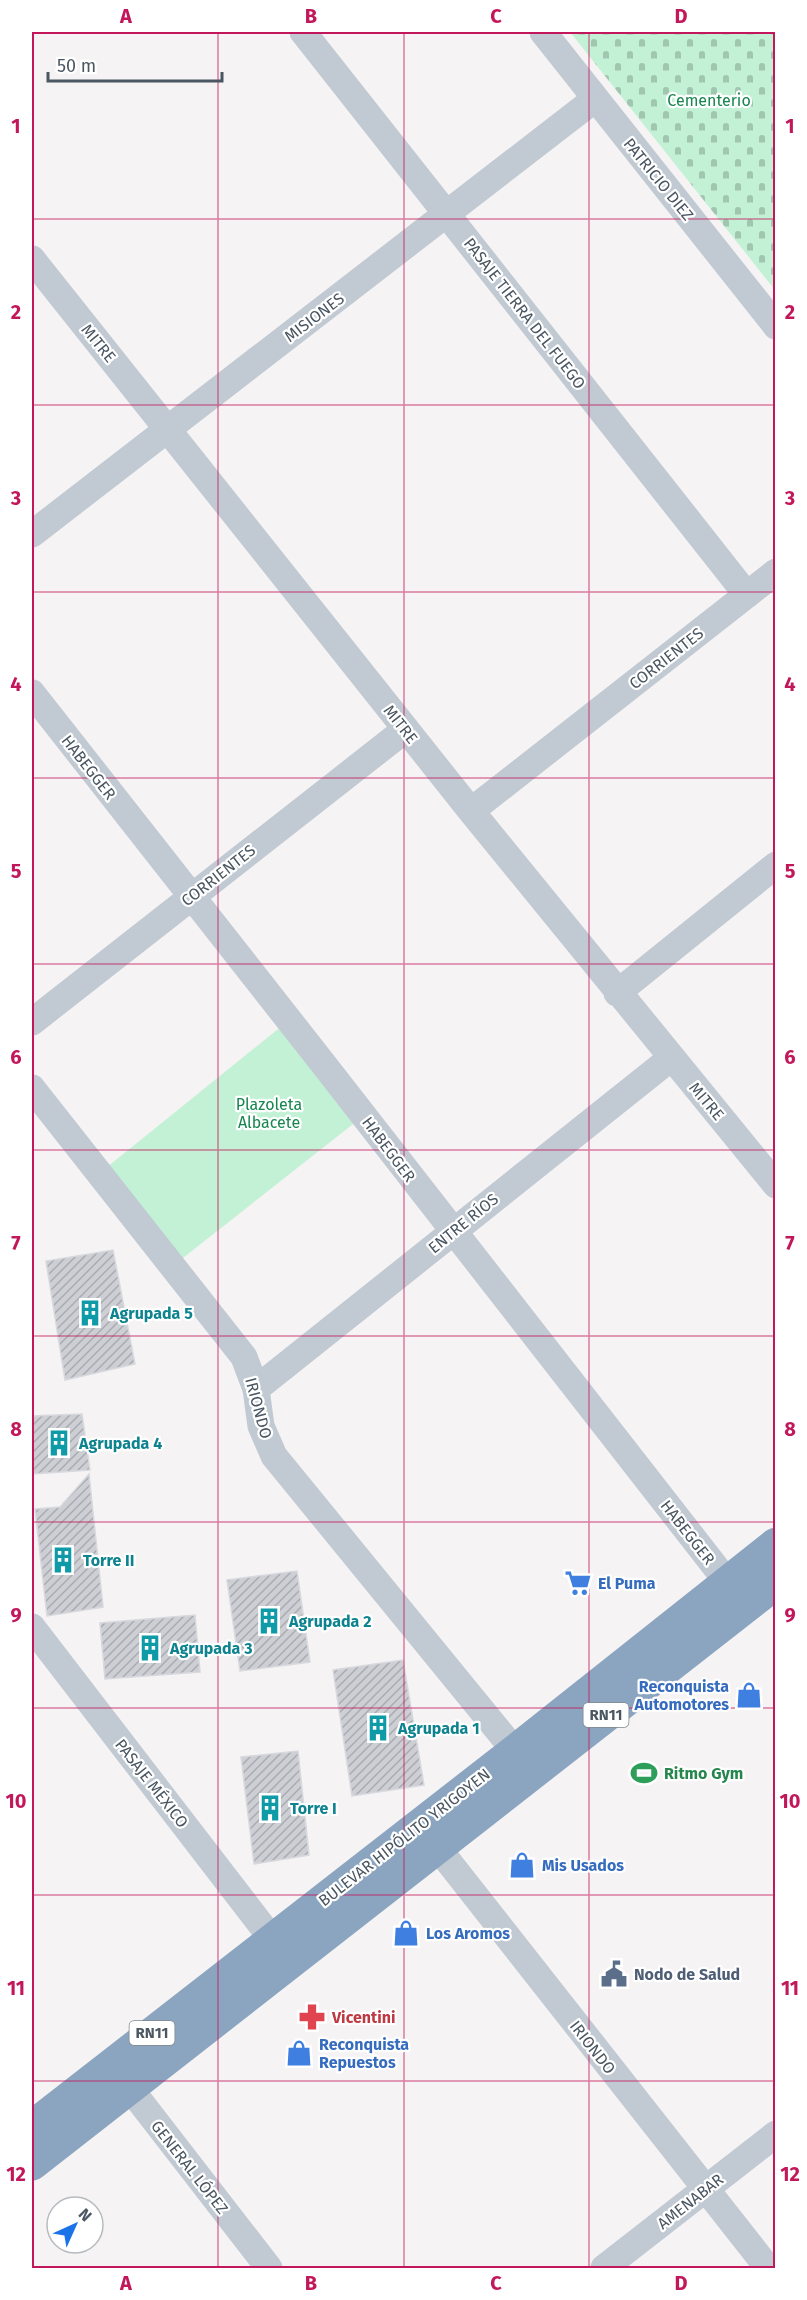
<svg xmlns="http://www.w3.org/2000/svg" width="807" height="2300" viewBox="0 0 807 2300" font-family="'Fira Sans',sans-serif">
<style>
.green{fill:#c3f1d5}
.cemetery{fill:url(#cemetery-stones)}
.building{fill:url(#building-hatch);stroke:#d7d9de;stroke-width:1.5}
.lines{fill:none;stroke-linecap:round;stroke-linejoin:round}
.street{stroke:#c1cad2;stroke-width:27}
.highway{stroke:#8ba5c1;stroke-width:33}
.grid{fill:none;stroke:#c2185b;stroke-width:1.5;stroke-opacity:0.55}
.labels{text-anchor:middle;stroke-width:4.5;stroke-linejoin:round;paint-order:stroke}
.shield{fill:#fff;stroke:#808990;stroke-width:1.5}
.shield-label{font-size:15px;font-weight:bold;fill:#4a5661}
.park-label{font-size:16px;fill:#17864f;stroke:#fff}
.street-label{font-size:16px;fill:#4a5661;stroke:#fff}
.culture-label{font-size:16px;font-weight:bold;fill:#0d838f;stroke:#fff;text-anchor:start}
.shop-label{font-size:16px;font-weight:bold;fill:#366cbe;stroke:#fff;text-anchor:start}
.leisure-label{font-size:16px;font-weight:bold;fill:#27864d;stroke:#fff;text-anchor:start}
.service-label{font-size:16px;font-weight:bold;fill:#4e5e75;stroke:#fff;text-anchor:start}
.health-label{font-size:16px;font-weight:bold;fill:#be3a42;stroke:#fff;text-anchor:start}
.neatline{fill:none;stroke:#c2185b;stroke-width:2}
.grid-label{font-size:20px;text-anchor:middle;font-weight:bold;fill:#c2185b}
</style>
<defs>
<pattern id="cemetery-stones" width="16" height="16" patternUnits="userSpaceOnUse" patternTransform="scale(1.5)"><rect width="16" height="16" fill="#c3f1d5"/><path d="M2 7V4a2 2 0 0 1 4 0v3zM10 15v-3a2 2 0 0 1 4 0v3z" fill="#a0c6b0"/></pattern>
<pattern id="building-hatch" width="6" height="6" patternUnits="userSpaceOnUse" patternTransform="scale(1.5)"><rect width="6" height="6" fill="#cdcfd5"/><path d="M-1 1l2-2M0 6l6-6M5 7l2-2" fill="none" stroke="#a8abb0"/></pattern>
</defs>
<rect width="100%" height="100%" fill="#f5f3f3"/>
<path class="green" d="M288,1021L362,1117L174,1265L101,1172Z"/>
<path class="cemetery" d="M570,32H775V290Z"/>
<path class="building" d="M113,1250L135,1364L65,1380L46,1261Z
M82,1414L90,1470L32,1474V1416Z
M89,1474L103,1607L47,1616L35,1509L60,1507Z
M297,1571L310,1662L240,1671L227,1580Z
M195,1615L200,1672L105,1679L100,1623Z
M403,1660L424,1785L352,1796L333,1670Z
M298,1751L309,1855L254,1864L241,1757Z"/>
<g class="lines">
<path class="street" d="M303,32L747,595
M543,32L776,326
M32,259L471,811L776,1185
M32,534L595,99
M32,693L325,1066L739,1597
M471,811L776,572
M617,993L776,865
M32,1022L406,729
M32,1088L244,1357L256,1389L261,1426L274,1456L515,1751
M256,1389L671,1058
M32,1627L272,1939
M426,1833L768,2268
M118,2073L269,2268
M604,2268L776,2134"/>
<path class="highway" d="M32,2127L515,1751L776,1544
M32,2164L776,1583"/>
</g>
<path class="grid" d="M218,32V2268M404,32V2268M589,32V2268M32,219H776M32,405H776M32,592H776M32,778H776M32,964H776M32,1150H776M32,1336H776M32,1522H776M32,1708H776M32,1895H776M32,2081H776"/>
<defs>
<g id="building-bare" transform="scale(2.07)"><path d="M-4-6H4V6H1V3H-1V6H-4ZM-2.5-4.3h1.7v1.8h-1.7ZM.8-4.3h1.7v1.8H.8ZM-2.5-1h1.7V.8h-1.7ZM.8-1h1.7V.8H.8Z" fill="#0f9aa8" stroke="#fff" stroke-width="2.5" paint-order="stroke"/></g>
<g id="supermarket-bare" transform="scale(2.07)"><path d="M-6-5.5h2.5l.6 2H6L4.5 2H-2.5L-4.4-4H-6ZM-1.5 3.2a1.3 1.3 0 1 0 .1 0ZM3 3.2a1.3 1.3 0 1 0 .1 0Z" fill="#3f7fe0" stroke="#fff" stroke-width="2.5" paint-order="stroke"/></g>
<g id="shop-bare" transform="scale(2.07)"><path d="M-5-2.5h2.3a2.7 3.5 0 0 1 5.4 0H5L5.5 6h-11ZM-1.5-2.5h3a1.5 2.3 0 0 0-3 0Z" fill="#3f7fe0" stroke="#fff" stroke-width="2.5" paint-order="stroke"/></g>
<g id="stadium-bare" transform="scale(2.07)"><path d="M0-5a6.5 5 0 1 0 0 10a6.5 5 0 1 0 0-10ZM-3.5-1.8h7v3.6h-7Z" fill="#2e9e5b" stroke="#fff" stroke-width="2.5" paint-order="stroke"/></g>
<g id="civic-bare" transform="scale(2.07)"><path d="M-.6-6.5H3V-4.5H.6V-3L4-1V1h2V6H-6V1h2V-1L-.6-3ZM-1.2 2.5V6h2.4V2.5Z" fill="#5c6f8a" stroke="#fff" stroke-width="2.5" paint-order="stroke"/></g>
<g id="pharmacy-bare" transform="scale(2.07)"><path d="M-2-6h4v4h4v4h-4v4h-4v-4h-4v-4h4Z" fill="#e0444e" stroke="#fff" stroke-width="2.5" paint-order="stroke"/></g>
</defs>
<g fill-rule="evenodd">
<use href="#building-bare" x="90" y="1313"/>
<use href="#building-bare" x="59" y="1443"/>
<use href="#building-bare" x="63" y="1560"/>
<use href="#supermarket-bare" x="578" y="1583"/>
<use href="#building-bare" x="269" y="1621"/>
<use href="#building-bare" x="150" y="1648"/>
<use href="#shop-bare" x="749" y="1695"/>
<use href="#building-bare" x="378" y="1728"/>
<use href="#stadium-bare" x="644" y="1773"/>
<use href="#building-bare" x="270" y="1808"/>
<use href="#shop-bare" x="522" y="1865"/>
<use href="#shop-bare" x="406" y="1933"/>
<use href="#civic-bare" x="614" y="1974"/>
<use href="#pharmacy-bare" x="312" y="2017"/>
<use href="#shop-bare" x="299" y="2053"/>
</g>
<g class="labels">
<g class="shield">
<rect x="583.5" y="1703" width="45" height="24" rx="4.5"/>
<rect x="129.5" y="2021" width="45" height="24" rx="4.5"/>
</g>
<g class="shield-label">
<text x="606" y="1720">RN11</text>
<text x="152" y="2038">RN11</text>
</g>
<g class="park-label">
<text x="709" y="106">Cementerio</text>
<text x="269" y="1110">Plazoleta<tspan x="269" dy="18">Albacete</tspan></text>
</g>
<g class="street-label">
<text transform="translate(659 179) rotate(51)" y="6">PATRICIO DIEZ</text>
<text transform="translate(525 313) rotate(52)" y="6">PASAJE TIERRA DEL FUEGO</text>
<text transform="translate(314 317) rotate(-37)" y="6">MISIONES</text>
<text transform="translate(99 343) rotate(51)" y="6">MITRE</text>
<text transform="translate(666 658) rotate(-38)" y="6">CORRIENTES</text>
<text transform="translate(401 724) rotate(52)" y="6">MITRE</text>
<text transform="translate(89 767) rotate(52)" y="6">HABEGGER</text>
<text transform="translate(218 875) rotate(-38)" y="6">CORRIENTES</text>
<text transform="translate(707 1101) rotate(50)" y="6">MITRE</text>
<text transform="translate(389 1149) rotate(53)" y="6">HABEGGER</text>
<text transform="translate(463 1223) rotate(-39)" y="6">ENTRE RÍOS</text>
<text transform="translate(259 1408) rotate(75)" y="6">IRIONDO</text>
<text transform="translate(688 1532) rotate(52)" y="6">HABEGGER</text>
<text transform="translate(152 1783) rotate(52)" y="6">PASAJE MÉXICO</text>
<text transform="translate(404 1837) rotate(-38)" y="6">BULEVAR HIPÓLITO YRIGOYEN</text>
<text transform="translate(593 2047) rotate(52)" y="6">IRIONDO</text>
<text transform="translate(190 2167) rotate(52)" y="6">GENERAL LÓPEZ</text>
<text transform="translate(690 2201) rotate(-38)" y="6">AMENABAR</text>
</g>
<g class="culture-label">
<text x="110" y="1319">Agrupada 5</text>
<text x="79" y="1449">Agrupada 4</text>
<text x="83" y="1566">Torre II</text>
<text x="289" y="1627">Agrupada 2</text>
<text x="170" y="1654">Agrupada 3</text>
<text x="398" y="1734">Agrupada 1</text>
<text x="290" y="1814">Torre I</text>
</g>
<g class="shop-label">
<text x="598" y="1589">El Puma</text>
<text x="729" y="1692" text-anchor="end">Reconquista<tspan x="729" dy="18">Automotores</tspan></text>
<text x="542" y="1871">Mis Usados</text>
<text x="426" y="1939">Los Aromos</text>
<text x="319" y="2050">Reconquista<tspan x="319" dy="18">Repuestos</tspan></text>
</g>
<g class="leisure-label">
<text x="664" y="1779">Ritmo Gym</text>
</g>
<g class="service-label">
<text x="634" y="1980">Nodo de Salud</text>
</g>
<g class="health-label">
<text x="332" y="2023">Vicentini</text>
</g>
</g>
<rect width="807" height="2300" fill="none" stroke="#ffffff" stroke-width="66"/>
<g transform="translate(75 2225) rotate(45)"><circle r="28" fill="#ffffff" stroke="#b7bbc0" stroke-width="1.5"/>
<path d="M0-4.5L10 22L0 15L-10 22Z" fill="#1a73e8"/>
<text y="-9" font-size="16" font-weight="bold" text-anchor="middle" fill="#4a5661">N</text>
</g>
<path d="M48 72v9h174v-9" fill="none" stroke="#4a5661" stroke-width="3"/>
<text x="57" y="72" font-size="18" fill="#4a5661" stroke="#ffffff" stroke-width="4.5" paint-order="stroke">50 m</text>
<rect x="33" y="33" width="741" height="2234" class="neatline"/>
<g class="grid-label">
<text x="126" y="23">A</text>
<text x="311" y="23">B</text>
<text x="496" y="23">C</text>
<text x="681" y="23">D</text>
<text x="16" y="133">1</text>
<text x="790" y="133">1</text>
<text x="16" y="319">2</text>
<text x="790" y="319">2</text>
<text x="16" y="505">3</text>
<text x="790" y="505">3</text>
<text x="16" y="691">4</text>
<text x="790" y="691">4</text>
<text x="16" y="878">5</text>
<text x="790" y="878">5</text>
<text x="16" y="1064">6</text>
<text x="790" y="1064">6</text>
<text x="16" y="1250">7</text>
<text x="790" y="1250">7</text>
<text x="16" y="1436">8</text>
<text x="790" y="1436">8</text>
<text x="16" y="1622">9</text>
<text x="790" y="1622">9</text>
<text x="16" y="1808">10</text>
<text x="790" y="1808">10</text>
<text x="16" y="1995">11</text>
<text x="790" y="1995">11</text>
<text x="16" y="2181">12</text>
<text x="790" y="2181">12</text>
<text x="126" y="2290">A</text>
<text x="311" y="2290">B</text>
<text x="496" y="2290">C</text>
<text x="681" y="2290">D</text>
</g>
</svg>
